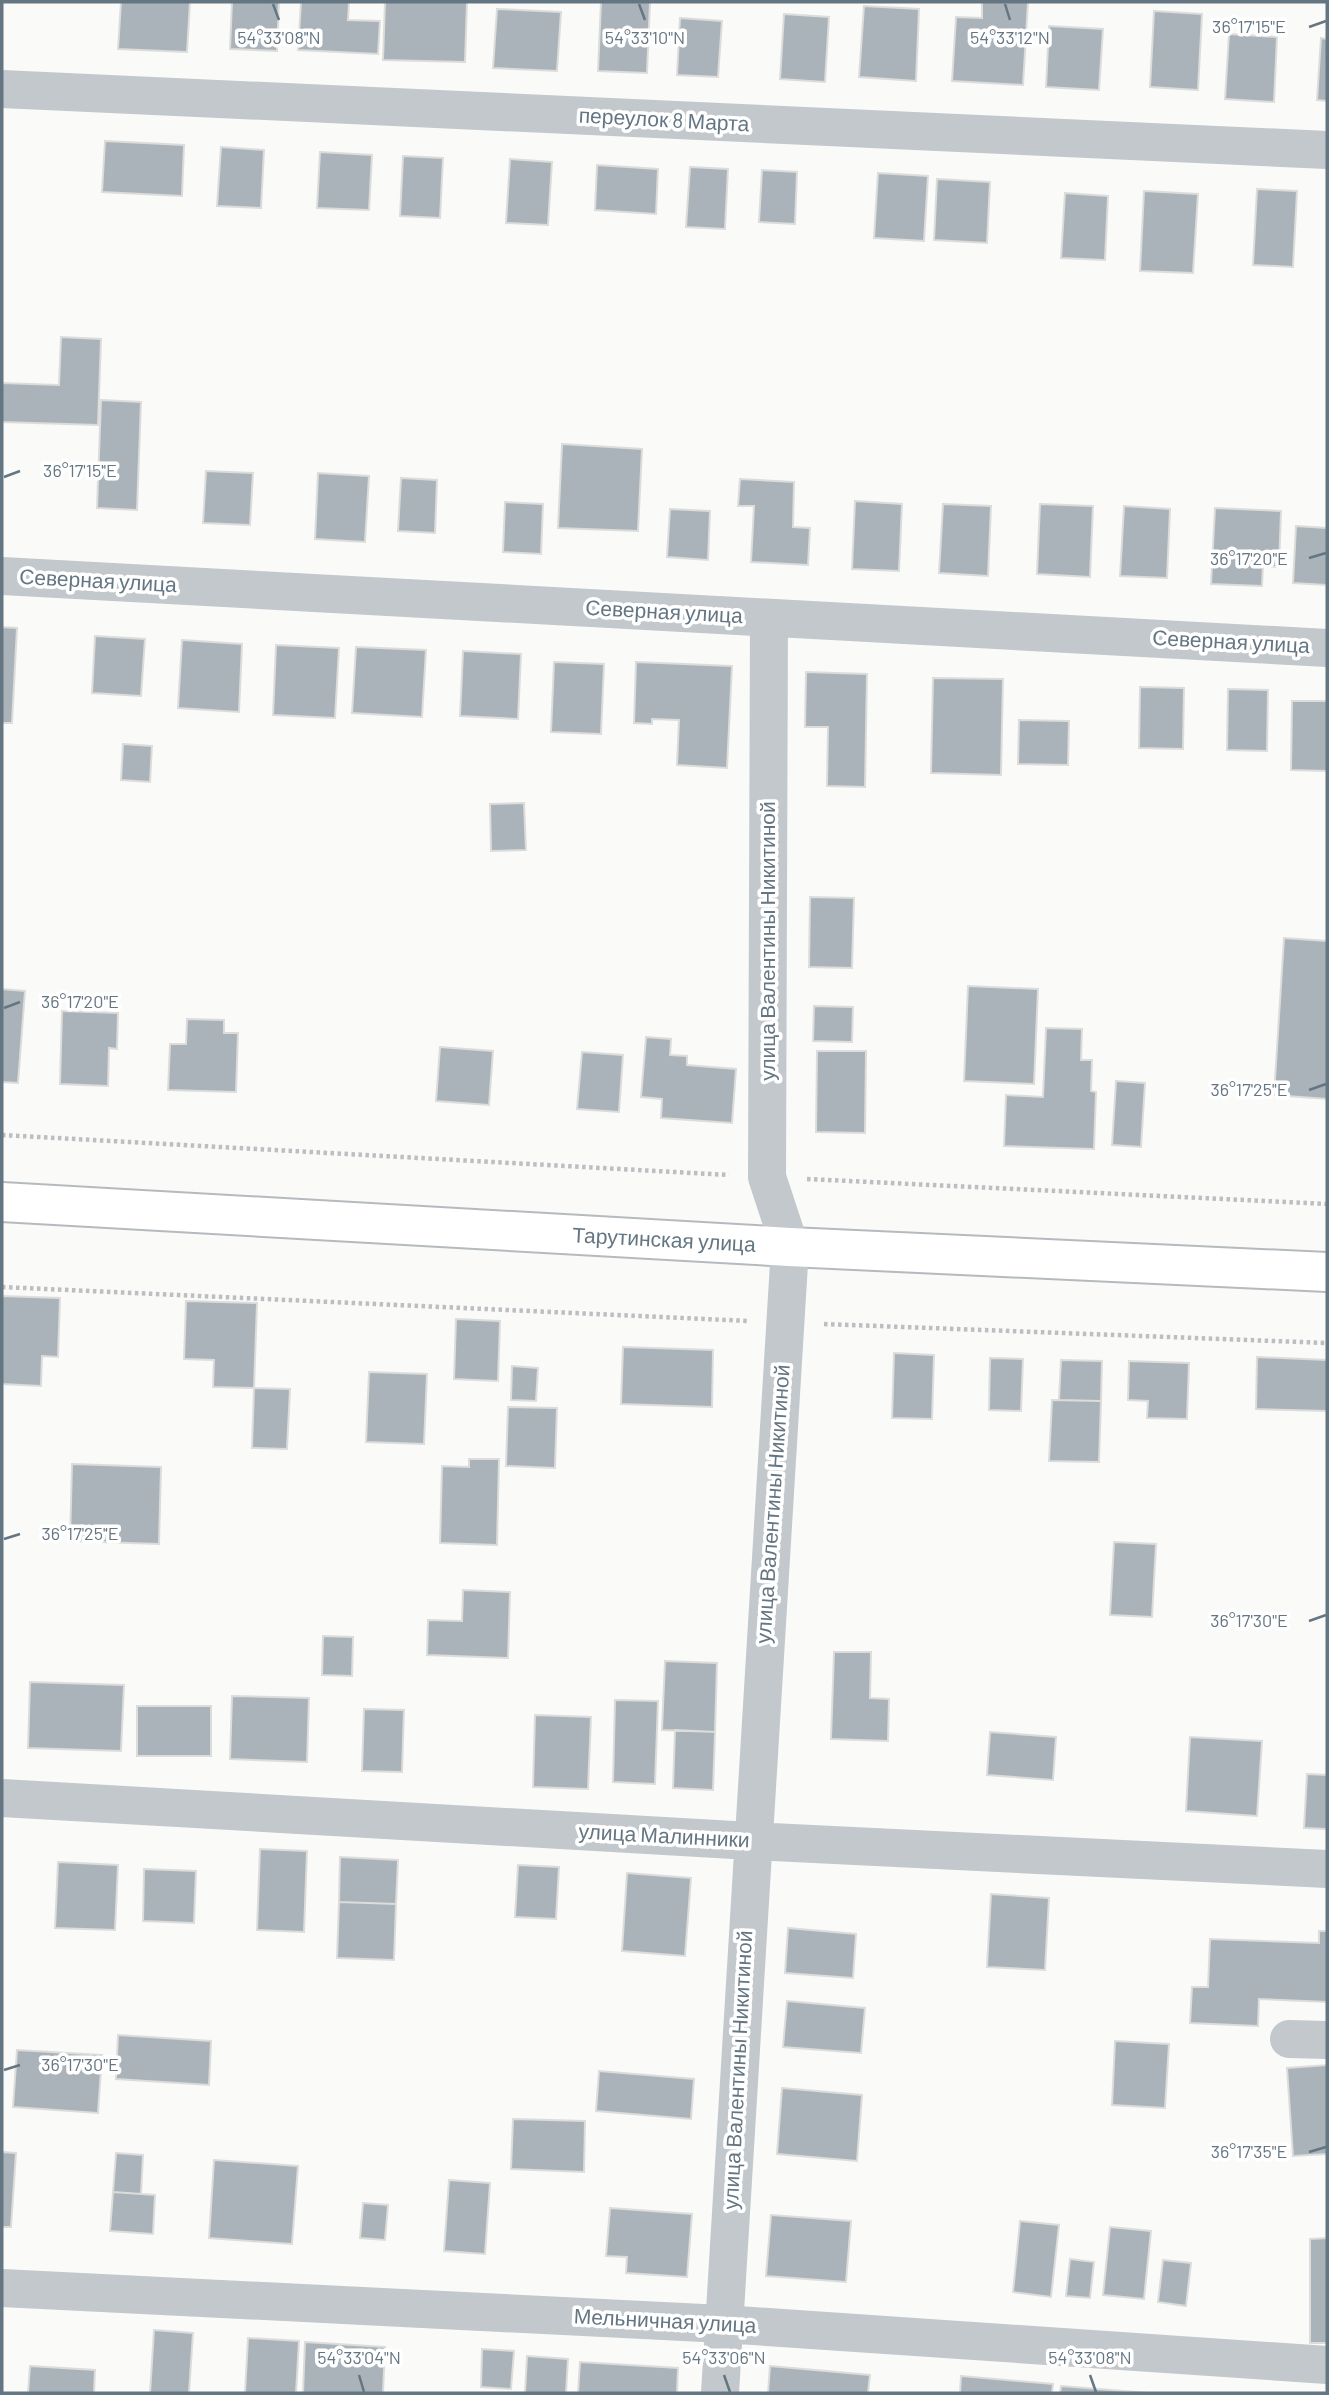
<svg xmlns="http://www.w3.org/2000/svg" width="1329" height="2395" viewBox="0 0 1329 2395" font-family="Barlow,sans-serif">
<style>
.building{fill:#aab3b9;stroke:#dcdcda;stroke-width:2}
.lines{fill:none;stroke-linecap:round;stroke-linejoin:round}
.major-casing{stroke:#b5babe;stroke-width:42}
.path{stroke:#bbbfc2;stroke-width:4.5;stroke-dasharray:3.5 3.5;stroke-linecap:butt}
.minor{stroke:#c3c8cc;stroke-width:38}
.major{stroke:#fff;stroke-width:38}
.ticks{fill:none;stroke:#657683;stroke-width:2.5}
.labels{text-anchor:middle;stroke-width:7;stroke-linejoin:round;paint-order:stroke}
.street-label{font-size:21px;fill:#657683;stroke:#fff}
.ticks-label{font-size:18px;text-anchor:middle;fill:#657683;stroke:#fff;stroke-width:7;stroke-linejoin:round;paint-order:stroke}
</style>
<rect width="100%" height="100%" fill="#fafaf8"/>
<path class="building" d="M121,2H190L187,52L118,49Z
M232,2H279L277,51L230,49Z
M301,2H349L348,20L380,21L378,54L298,50Z
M385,2H467L465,62L383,60Z
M601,2H650L647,73L598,71Z
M982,2H1028L1023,85L952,81L956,17L982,18Z
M864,6L919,9L916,81L859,77Z
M497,9L561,12L557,71L493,68Z
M1154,11L1202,14L1198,90L1150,87Z
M784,14L829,17L825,82L780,79Z
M680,18L722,21L718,77L677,75Z
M1049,26L1103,29L1099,90L1046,87Z
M1229,34L1277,37L1274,102L1225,99Z
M1321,38L1327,39V101L1317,100Z
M105,141L184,145L182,196L102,192Z
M221,147L264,150L261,208L217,206Z
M320,152L372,155L369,210L317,208Z
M403,156L443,158L440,218L400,216Z
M510,159L552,162L548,225L506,223Z
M597,165L658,169L656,214L595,210Z
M690,167L728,169L725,229L686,227Z
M762,170L797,172L795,224L759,222Z
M878,173L928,176L924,241L874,238Z
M937,179L990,182L987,243L934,240Z
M1257,189L1297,191L1293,267L1253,265Z
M1144,191L1198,194L1193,273L1140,271Z
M1065,193L1108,196L1105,260L1061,258Z
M61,337L101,339L98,425L2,422V383L59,385Z
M101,400L141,402L137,510L97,508Z
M562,444L642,449L638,531L558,528Z
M206,471L253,473L250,525L203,523Z
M318,473L369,476L365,542L315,539Z
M401,478L437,480L435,533L398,531Z
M740,479L794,482L793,527L810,528L808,565L751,562L754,506H738Z
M855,501L902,504L899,571L852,569Z
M505,502L543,504L541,554L503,552Z
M943,504L991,506L988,576L939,573Z
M1040,504L1093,506L1090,577L1037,574Z
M1124,506L1170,509L1167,578L1120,576Z
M1215,508L1281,511L1279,567L1263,566L1262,586L1211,584Z
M670,509L710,511L708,560L667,557Z
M1296,526L1327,528V585L1293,583Z
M2,627L17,628L12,723H2Z
M95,636L145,639L141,696L92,693Z
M182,640L242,644L239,712L178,708Z
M276,645L339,648L335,718L273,715Z
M356,647L426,650L422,717L352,713Z
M463,651L521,654L518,719L460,716Z
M554,662L604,664L601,734L551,732Z
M636,662L732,666L727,768L677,765L679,720L652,719V724L634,723Z
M806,672L867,674L865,787L827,786L828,727H805Z
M933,678L1003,679L1001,775L931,773Z
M1140,687L1184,688L1183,749L1139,748Z
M1228,689L1268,690L1267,751L1227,750Z
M1292,701H1327V771L1291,770Z
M1019,720L1069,721L1068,765L1018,764Z
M123,744L152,746L150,782L121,780Z
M524,803L526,850L491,851L490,804Z
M810,897L854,898L852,968L809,967Z
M1284,938L1327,941V1099L1274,1095Z
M968,986L1038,989L1034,1084L964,1081Z
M2,989L25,991L18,1083L2,1082Z
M814,1006L853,1007L852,1042L813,1041Z
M62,1011L118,1013L117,1049L109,1048L108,1086L60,1084Z
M187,1019L224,1020V1033H238L236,1092L168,1090L170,1044H186Z
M1046,1028L1082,1029L1081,1060H1092L1091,1091L1096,1092L1094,1149L1004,1146L1006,1095L1043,1097Z
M646,1037L671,1039L670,1055L687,1056V1065L736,1069L732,1123L661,1118L662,1099L641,1097Z
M440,1047L493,1051L489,1105L436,1101Z
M817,1051H866L865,1133L816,1132Z
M582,1052L623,1055L619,1112L577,1109Z
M1116,1081L1145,1083L1141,1147L1112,1145Z
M2,1296L60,1298L58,1357L42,1356L41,1386L2,1384Z
M186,1301L257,1303L254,1388L213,1387L214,1360L184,1359Z
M456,1319L500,1321L498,1381L454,1379Z
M623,1347L713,1350L712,1407L621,1404Z
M894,1353L934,1355L932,1419L892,1418Z
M1257,1357L1327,1360V1411L1256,1409Z
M990,1358L1023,1359L1021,1411L989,1410Z
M1061,1360L1102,1361L1101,1401L1059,1400Z
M1129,1361L1189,1363L1187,1419L1147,1418L1148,1401L1128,1400Z
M512,1366L538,1368L536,1401L511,1400Z
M369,1372L427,1374L424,1444L366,1442Z
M254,1388L290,1389L287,1449L252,1448Z
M1052,1400L1101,1401L1099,1462L1049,1461Z
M508,1407L557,1408L555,1468L506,1466Z
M469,1459H499L497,1545L440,1543L442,1466L469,1467Z
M72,1464L161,1467L159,1544L70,1541Z
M1114,1542L1156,1544L1152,1617L1110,1615Z
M463,1590L510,1592L508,1658L427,1655L428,1620L462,1621Z
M323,1636L353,1637L352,1676L322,1675Z
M834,1652H871L870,1698L889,1699L888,1741L831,1739Z
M665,1661L717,1663L715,1732L662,1730Z
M30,1682L124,1685L121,1751L28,1748Z
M232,1696L309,1698L307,1762L230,1759Z
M615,1700L658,1701L655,1784L613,1782Z
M137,1706H211V1756H137Z
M364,1709L404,1710L402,1772L362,1771Z
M535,1715L591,1717L588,1789L533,1787Z
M675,1730L715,1732L713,1790L673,1788Z
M990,1732L1056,1737L1053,1780L987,1775Z
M1190,1737L1262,1741L1257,1816L1186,1811Z
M1307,1774L1327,1775V1829L1304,1828Z
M260,1849L307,1851L304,1932L257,1930Z
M340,1857L398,1860L396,1904L339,1902Z
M58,1862L118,1865L115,1930L55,1928Z
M518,1865L559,1867L556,1919L515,1917Z
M144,1869L196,1871L194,1923L143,1921Z
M627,1873L691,1878L685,1956L622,1951Z
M991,1894L1049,1898L1045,1970L987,1967Z
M339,1902L396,1904L394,1960L337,1958Z
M788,1928L856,1934L853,1978L785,1973Z
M1319,1931H1327V2002L1259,1999L1258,2026L1190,2023L1192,1987H1208L1210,1939L1319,1943Z
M787,2001L865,2008L861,2053L783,2047Z
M118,2035L211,2041L209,2085L116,2079Z
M1115,2041L1169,2044L1165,2108L1112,2105Z
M17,2050L102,2055L98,2113L13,2107Z
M1327,2065V2154L1293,2156L1287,2068Z
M599,2071L694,2079L691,2119L596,2111Z
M782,2088L862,2095L857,2161L777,2154Z
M513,2119L585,2121L584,2172L511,2169Z
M2,2152L16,2153L11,2227H2Z
M116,2153L143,2155L141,2194L113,2192Z
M214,2160L298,2166L292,2244L209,2238Z
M449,2180L490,2183L485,2254L444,2251Z
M113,2192L155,2195L153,2234L110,2231Z
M363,2203L388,2205L385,2240L360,2238Z
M610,2208L692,2214L687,2277L626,2273L627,2257L606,2256Z
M771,2215L851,2221L846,2282L766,2276Z
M1020,2221L1059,2225L1051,2297L1013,2292Z
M1110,2227L1151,2231L1144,2299L1103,2295Z
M1327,2238V2343H1310V2239Z
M1070,2259L1094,2262L1090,2298L1066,2296Z
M1163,2260L1191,2263L1186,2306L1158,2302Z
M154,2330L193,2333L189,2393H150Z
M248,2338L299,2341L296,2393H245Z
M305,2342L385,2347L383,2393H303Z
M482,2349L514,2351L511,2389L481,2387Z
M527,2356L568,2359L566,2393H525Z
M580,2362L678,2368L677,2393H578Z
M30,2366L95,2370L94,2393H28Z
M770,2366L870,2375L868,2393H768Z
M961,2376L1053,2384L1052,2393H960Z
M1061,2386L1149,2393H1060Z"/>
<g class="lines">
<g class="major-casing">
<path id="major" d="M2,1202L790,1247L1327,1272"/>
</g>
<path class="path" d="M2,1135L729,1175
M807,1179L1327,1204
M2,1287L749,1321
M824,1324L1327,1343"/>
<path class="minor" d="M2,89L1327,150
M2,576L1327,648
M2,1798L751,1841L1327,1869
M1289,2039L1327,2040
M2,2288L723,2324L1327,2365
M720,2393L790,1247L767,1177L769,618"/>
<use href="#major" class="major"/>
</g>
<path class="ticks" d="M273,4L279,20M639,4L645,20M1005,4L1010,20M1309,27L1326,21M4,477L20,471M1309,558L1326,553M4,1008L20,1002M1309,1090L1326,1084M4,1539L20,1534M1309,1621L1326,1615M4,2070L20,2065M1309,2152L1326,2147M359,2375L364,2392M724,2375L730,2392M1090,2375L1096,2392"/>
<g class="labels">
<g class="street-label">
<text transform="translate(664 120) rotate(3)" y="7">переулок 8 Марта</text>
<text transform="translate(98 581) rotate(3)" y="7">Северная улица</text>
<text transform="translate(664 612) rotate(3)" y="7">Северная улица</text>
<text transform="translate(1231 642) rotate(3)" y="7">Северная улица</text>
<text transform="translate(768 941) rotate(-90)" y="7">улица Валентины Никитиной</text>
<text transform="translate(664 1240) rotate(3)" y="7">Тарутинская улица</text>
<text transform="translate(773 1504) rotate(-86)" y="7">улица Валентины Никитиной</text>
<text transform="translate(664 1836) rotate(3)" y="7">улица Малинники</text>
<text transform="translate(738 2070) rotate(-87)" y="7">улица Валентины Никитиной</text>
<text transform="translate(665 2321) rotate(3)" y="7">Мельничная улица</text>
</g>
</g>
<g class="ticks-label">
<text x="1249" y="33">36°17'15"E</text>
<text x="279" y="44">54°33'08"N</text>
<text x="645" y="44">54°33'10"N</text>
<text x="1010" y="44">54°33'12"N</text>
<text x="80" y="477">36°17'15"E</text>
<text x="1249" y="565">36°17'20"E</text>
<text x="80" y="1008">36°17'20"E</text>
<text x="1249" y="1096">36°17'25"E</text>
<text x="80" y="1540">36°17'25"E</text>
<text x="1249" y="1627">36°17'30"E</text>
<text x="80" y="2071">36°17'30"E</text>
<text x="1249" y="2158">36°17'35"E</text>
<text x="359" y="2364">54°33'04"N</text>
<text x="724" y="2364">54°33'06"N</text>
<text x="1090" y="2364">54°33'08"N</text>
</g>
<rect width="1329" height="2395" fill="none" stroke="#657683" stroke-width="7"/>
</svg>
